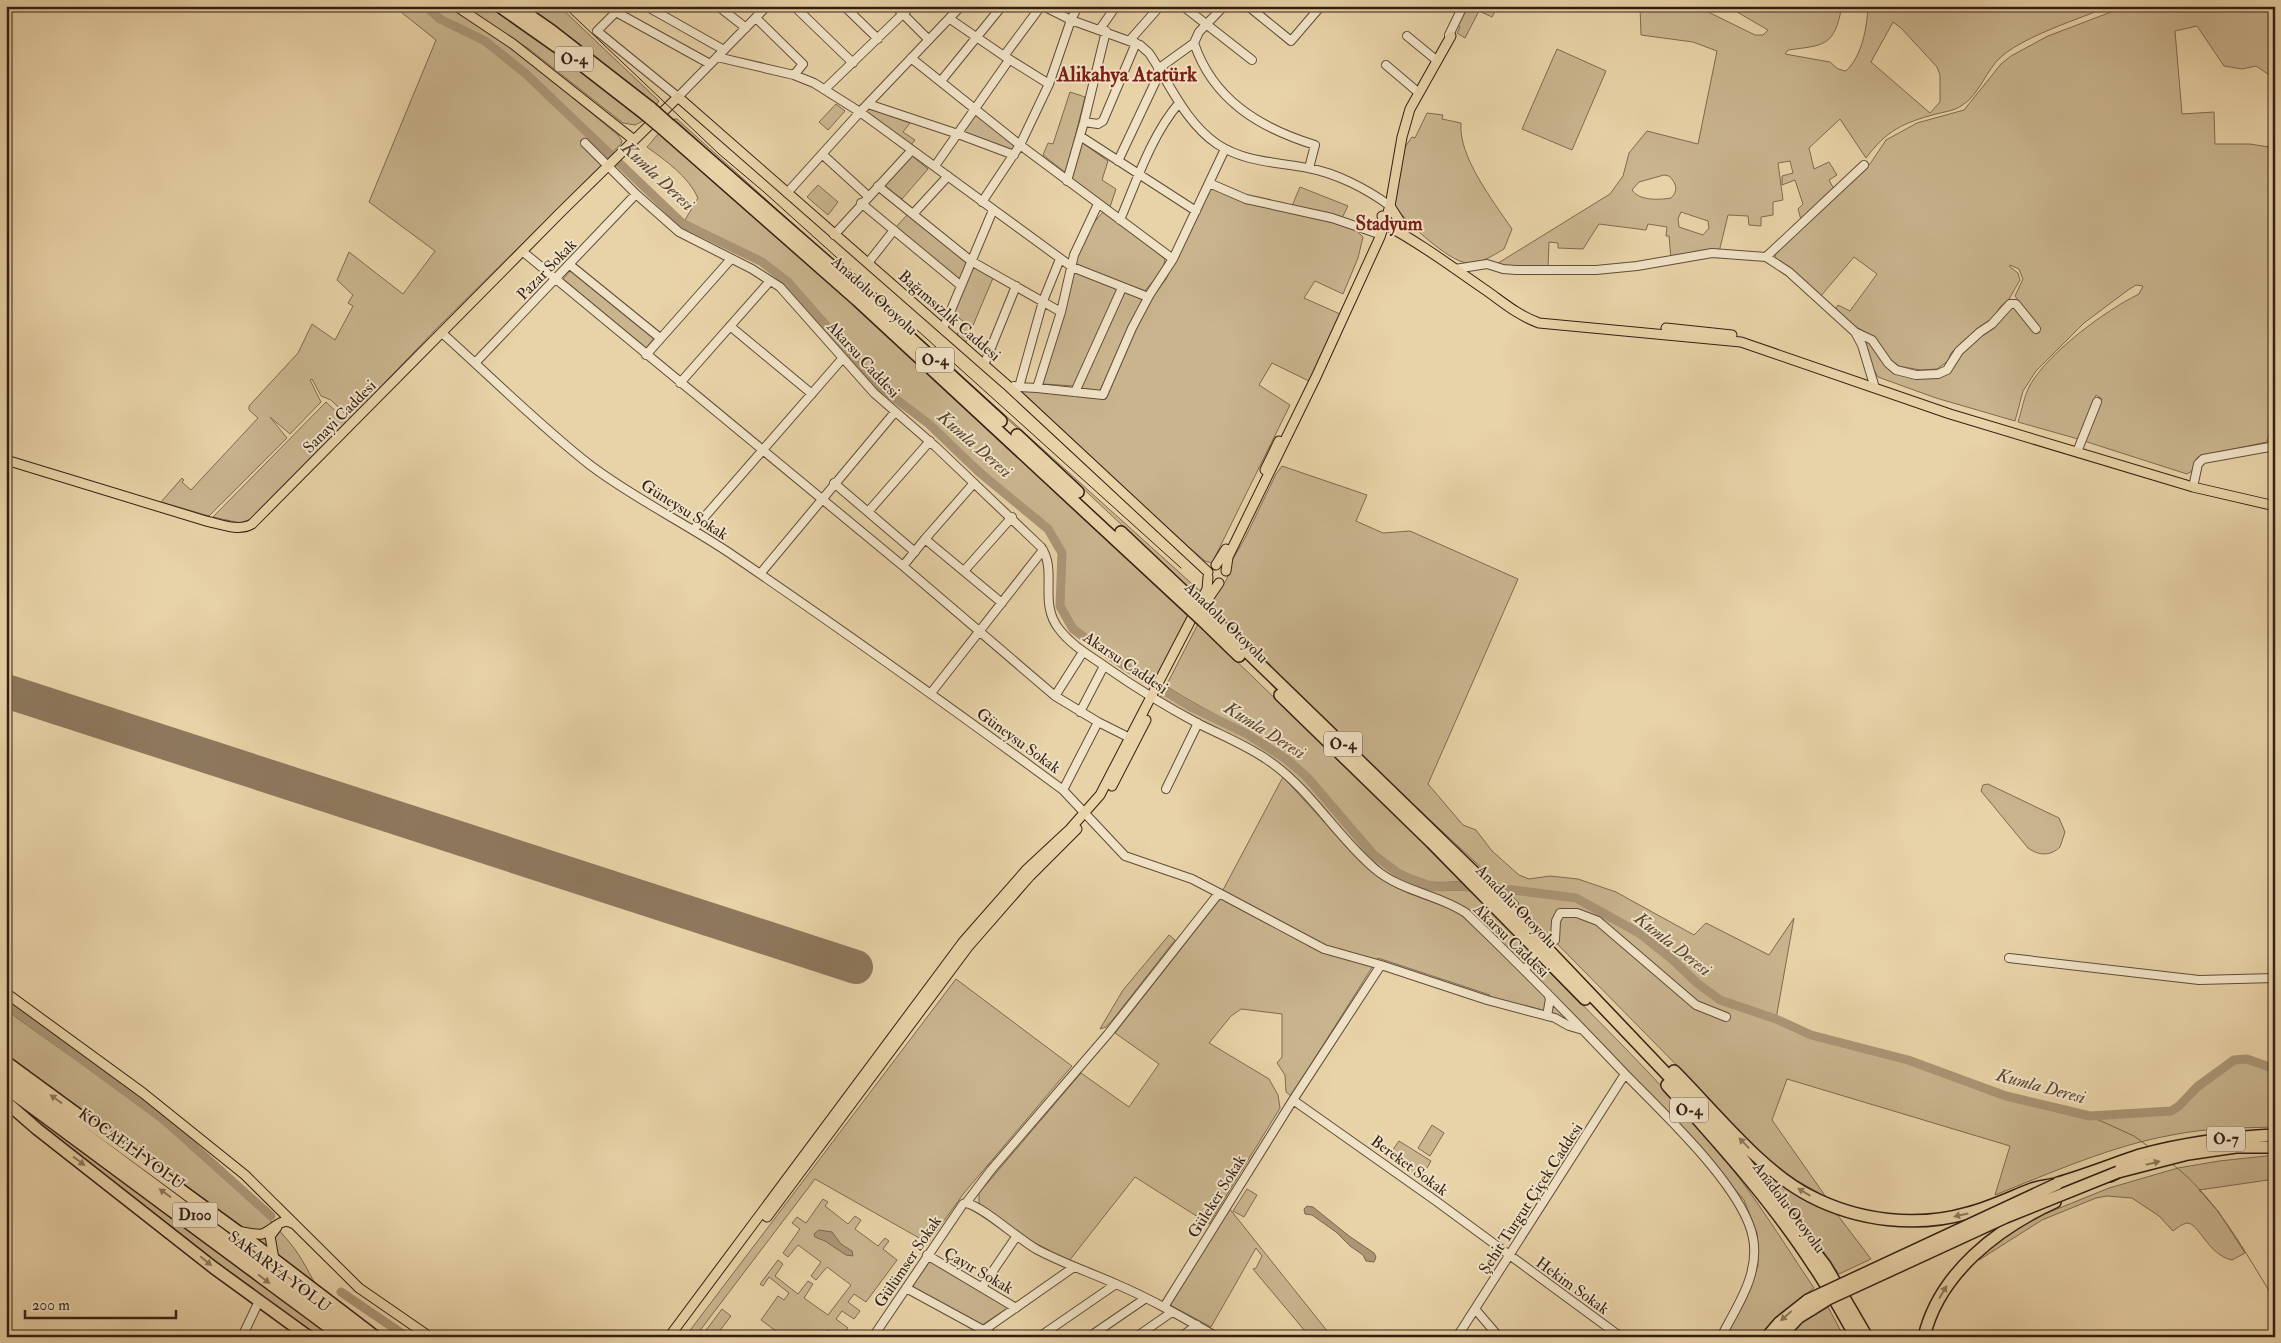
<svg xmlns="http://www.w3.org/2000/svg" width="2281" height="1343" viewBox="0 0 2281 1343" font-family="'IM FELL Double Pica',serif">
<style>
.green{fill:#c9b48e;stroke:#7e6a50;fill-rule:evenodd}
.water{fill:#aa9575;stroke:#7a664e}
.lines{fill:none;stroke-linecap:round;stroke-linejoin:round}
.stream{stroke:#7a664e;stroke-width:1}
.river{stroke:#aa9575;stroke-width:9}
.runway{stroke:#8e785d;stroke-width:34}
.minor-casing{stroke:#604c38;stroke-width:10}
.major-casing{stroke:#331f13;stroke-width:11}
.highway-casing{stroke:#331f13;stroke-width:14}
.minor{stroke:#f0e2c6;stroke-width:8}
.major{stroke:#e8d2a7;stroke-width:9}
.highway{stroke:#e8d2a7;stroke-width:11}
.tram{stroke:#331f13;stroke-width:1}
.highway-bridge-casing{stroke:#331f13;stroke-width:14;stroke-linecap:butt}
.highway-bridge{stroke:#e8d2a7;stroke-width:11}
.oneway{fill:#8e785d}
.labels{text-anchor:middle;stroke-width:4;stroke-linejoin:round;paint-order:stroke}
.shield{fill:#f0e2c6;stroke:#6c5a49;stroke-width:1}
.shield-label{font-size:15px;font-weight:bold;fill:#331f13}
.street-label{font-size:16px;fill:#331f13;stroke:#f0e2c6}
.water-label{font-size:18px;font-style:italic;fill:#5d4835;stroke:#f0e2c6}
.quarter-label{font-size:19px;font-weight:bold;fill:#7a1f14;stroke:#f0e2c6}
.district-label{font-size:21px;font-weight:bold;fill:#7a1f14;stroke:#f0e2c6}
</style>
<rect width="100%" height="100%" fill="#e8d2a7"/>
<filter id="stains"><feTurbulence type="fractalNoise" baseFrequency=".004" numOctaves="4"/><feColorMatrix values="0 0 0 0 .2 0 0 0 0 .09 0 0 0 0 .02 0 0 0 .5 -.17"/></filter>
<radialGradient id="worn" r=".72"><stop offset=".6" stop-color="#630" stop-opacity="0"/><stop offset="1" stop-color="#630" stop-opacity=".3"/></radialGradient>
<path class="green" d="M388,6H448L511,47L618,135L622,141L621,144L606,158L585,138L580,141L602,165L435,330L350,419L331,400L321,396L312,379L310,380L321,402L290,434L270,417L287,438L209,516L161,502L182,478L184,480L182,482L191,490L258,418L249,410V406L298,353L312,324L335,340L353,306L348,303L353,295L337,280L349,252L403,294L435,251L369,202L436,40L401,12Z
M463,6H488L513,21L549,46L643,121L635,125L623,123L529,49Z
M526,6H559L659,101L656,105L577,43Z
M1466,6H1498L1492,17L1479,11L1465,38L1457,33L1460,27L1457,25Z
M1640,6H1696L1755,35H1763L1768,30L1737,12L1723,6H1842C1834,47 1825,45 1788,50L1785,54L1830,62L1838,69L1846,71C1862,56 1867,28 1868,6H2110C2079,19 2027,35 2002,56C1986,69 1980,95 1961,106C1954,111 1943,112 1936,114C1903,123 1887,130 1866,158L1840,119L1809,148L1814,169L1829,162L1837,175L1829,180L1835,191L1802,223L1798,209L1803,204L1795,180L1782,185V176L1793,173L1790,161L1778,163L1783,200L1773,202V215L1761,217V226L1749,225L1748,216L1728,215L1719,252L1671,259L1669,236H1666L1667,227L1648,224L1646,230L1599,224L1583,249L1558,248V243L1549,242L1548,268L1495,265L1610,194L1623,176L1629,153L1647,131L1698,144L1717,51L1693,42L1641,35ZM1893,22L1901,28L1937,67L1940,75V102L1930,113L1871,62ZM1664,175L1669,176C1676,183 1679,190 1671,198C1659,200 1639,201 1632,190L1639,182ZM1681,212L1708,221L1709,228L1703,235L1679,227L1678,219Z
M2116,6H2275V75L2268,74L2256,66L2242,69L2224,66L2197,26L2175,31L2182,114L2214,112L2215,144H2250L2275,148V413L2267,442L2201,456L2198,457L2192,471L2187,474L2084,441L2102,399L2096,395L2078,439L2018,422C2022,410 2024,396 2030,385C2049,352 2106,310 2139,294L2143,286L2136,285L2128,290L2084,323L2036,371L2023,391L2015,421L1936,398L1878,377L1870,363L1865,341H1868L1891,368L1938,375L2013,305L2037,332L2041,329L2015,296L2023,279L2019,269L2010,265V267L2018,273L2020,280L2009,299L2000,307L1995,316L1959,345L1951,353L1948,361L1937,369L1920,370L1899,366L1885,355L1871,335L1854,326L1835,310L1838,305L1850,311L1877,274L1854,257L1820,297L1775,257L1776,251L1870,164L1886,140L1917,123L1964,110L2001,64L2011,56L2048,36L2111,12Z
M1557,49L1606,71L1572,150L1522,129Z
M1070,92L1085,97L1066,173L1043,155L1048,143L1053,144Z
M836,104L845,111L828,130L819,122Z
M869,108L910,123L903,132L915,140L910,146L865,112Z
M1427,113L1443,115L1442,119L1461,123C1458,156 1493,201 1512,229L1504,249C1492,256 1482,263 1468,263C1450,263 1402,219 1393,203L1403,150L1412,137L1415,138Z
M976,114L1017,146L1013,153L962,133Z
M674,119H677L1201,592L1198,597L1055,462Z
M659,133L851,302L1189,615L1156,681L1098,645L1075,628L1063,607L1064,552L1059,540L1041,518L1001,487L934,425L879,382L793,283C782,272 769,262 755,255C732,243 706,236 685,220L698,198C688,176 666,161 647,147Z
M1081,142L1108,161L1102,180L1116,189L1110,207L1071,178Z
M911,155L928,169L902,199L883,186Z
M818,185L838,202L828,215L807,197Z
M1300,187L1348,206L1342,218L1292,206Z
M1215,189L1245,203L1353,227L1363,237L1358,258L1343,294L1315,281L1304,298L1340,314L1309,381L1272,363L1259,385L1290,405L1212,563L1205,561L1190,548L1018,390L1106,399L1127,346L1150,301L1166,279L1209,190Z
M1104,211L1165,259L1163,269L1145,291L1080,267L1075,262L1089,228Z
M909,213L968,263L959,282L895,228Z
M973,266L993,278L966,342L957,335L963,321L953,314Z
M571,270L654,338L646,348L563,279Z
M1075,271L1118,288L1074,386L1044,384L1041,383Z
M1125,292L1142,299L1141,304L1102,389L1099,391L1081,388Z
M326,402L347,422L254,518L240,523L213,517Z
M1282,466L1367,495L1356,521L1383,533L1410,531L1518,579L1428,784L1463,825L1476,830L1492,851L1519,875L1529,879L1550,876L1578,879L1616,892L1694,935L1706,923L1769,955L1794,918L1776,1019L1811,1035L1908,1060L2006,1096L2090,1116L2171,1111L2179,1106L2197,1087L2234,1060L2247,1059L2275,1069V1127C2240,1128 2206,1128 2172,1135C2111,1146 2053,1172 1995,1195L2010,1146L1787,1079L1772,1120L1826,1197L1782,1172L1756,1149L1705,1094L1518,904L1519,903L1398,790L1208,606L1227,579L1230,564L1245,538L1276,474Z
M1198,624L1464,881C1453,882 1441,883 1430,882C1372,876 1338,795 1296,763C1256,732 1209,714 1166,686Z
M1162,694C1201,716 1246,731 1282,759C1331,797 1361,869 1423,888C1440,893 1455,889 1471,891L1534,955L1523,963L1465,908L1457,903L1405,885L1384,871L1276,766L1158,702Z
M1283,777L1361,862L1380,878L1408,893L1457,911L1563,1013L1557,1019L1488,1000L1490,995L1378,958L1291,1096L1286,1092L1285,1075L1277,1063L1282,1057V1014L1241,1009L1231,1016L1209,1043L1269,1079L1278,1095L1280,1108L1209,1224L1135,1177L1069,1261L1020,1235L979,1203V1193L1081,1073L1129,1107L1159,1064L1115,1033L1221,898L1223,890Z
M1988,784L2059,818L2065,832L2060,847C2051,856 2039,856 2028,848L1981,791L1983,785Z
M1169,935L1175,940L1114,1018L1106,1027L1100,1029L1123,990Z
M1539,961C1606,1029 1680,1100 1737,1175C1765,1212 1789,1251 1814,1288L1780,1314L1761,1337H1725L1746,1299L1758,1266L1757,1233L1744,1200L1686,1131L1529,969Z
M956,979L1072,1066L964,1193L928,1243L815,1179L695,1337H685Z
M6,1010C101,1079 215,1151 290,1243C302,1257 310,1275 319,1291L6,1060Z
M27,1108L334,1337H312L20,1110Z
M1716,1117L1755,1158L1836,1213L1871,1259L1839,1274L1803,1223Z
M1432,1125L1444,1133L1430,1156L1418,1148Z
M1399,1141L1431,1161L1421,1178L1388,1157Z
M2275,1155V1179L2199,1190L2218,1211L2245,1253L2232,1260C2208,1255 2199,1223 2187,1223C2182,1224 2177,1228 2173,1231L2159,1216L2132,1198L2107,1196L2096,1198L2042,1220L1979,1260V1256L2025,1222L2109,1188L2178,1168L2219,1161Z
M1247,1189L1257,1195L1244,1217L1233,1211Z
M823,1199L828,1202L825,1206L848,1224L855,1216L861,1220L855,1229L878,1246L885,1238L889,1241L883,1249L897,1260L866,1302L854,1294L848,1302L860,1311L854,1319L842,1311L836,1319L848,1328L842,1337H838L828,1330L822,1337H784L761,1320L778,1296L784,1300L789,1293L769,1277L763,1286L760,1284L778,1260L783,1264L775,1276L798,1294L808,1281L813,1284L804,1298L828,1315L851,1285L827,1267L816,1280L811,1276L821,1262L798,1245L788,1257L783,1253L800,1229L792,1223L797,1217L806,1223Z
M1229,1208L1332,1337H1310L1253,1269L1256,1268L1262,1256L1256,1248L1211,1327L1170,1305Z
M930,1261L1009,1307L982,1325L913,1288L914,1284Z
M1828,1307L1844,1337H1786L1797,1326Z
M722,1309L731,1316L715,1337H701Z"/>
<path class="water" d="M1307,1206L1313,1207L1349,1236L1374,1253L1376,1257L1374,1262L1366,1261L1363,1255L1350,1246L1336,1232L1312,1215L1305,1214L1304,1209Z
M819,1230L832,1232L841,1244L852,1251L853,1256L846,1255L825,1241L815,1237L814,1234Z"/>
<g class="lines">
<path class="stream" d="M2090,1116L2134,1136L2149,1147
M2172,1164C2217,1198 2245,1253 2275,1300"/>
<path class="river" d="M425,6L440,19L485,41L525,73L682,223L762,262L788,282L880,387L929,424L979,472L1048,529L1062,553L1060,606L1073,629L1126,667L1191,707L1247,734L1286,759L1306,776L1373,854L1398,873L1411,879L1434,887L1459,886L1513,890L1576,898L1639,933L1673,960L1697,983L1720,1000L1776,1019L1811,1035L1908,1060L2006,1096L2090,1116L2171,1111L2179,1106L2197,1087L2234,1060L2247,1059L2275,1069
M6,1004L162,1118L271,1216
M341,1292L407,1337"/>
<path class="runway" d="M6,691L856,967"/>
<g class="minor-casing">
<path id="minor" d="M622,6L597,31L678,97L767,6
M646,6L724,50
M718,6L746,28
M794,6L853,63
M844,6L878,39
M895,6L929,40
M1043,6L1071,20L1140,45L1149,53C1170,84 1185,122 1217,144C1244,162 1276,162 1308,168C1336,173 1367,189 1390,206
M1183,6L1252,60
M1224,6L1199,32L1194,43C1213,100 1260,128 1315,145L1309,168
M1248,6L1291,41L1321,6
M616,12L710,64
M756,18L803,64L794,75
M950,19L1004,56L1049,84
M1100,29L1116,6
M1449,35L1463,6
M1407,36L1435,59
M1130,40L1160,6
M1004,56L1041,6
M717,57L794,75L814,83L860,112L1072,267L1148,297
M911,58L1020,145L1173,259
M1386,65L1419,93
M1158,69L1194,43
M941,81L1002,6
M825,89L911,6
M868,104L958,134L1014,155
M1084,122L1098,124L1103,121L1136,43
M1080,136L1196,211
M585,143L636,194L679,232L752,269L780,287L874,393L936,447L1041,547C1058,571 1038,602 1059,629C1072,646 1089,655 1106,667C1136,688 1167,707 1199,724C1223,736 1248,746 1269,761C1311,790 1337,837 1375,869C1402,892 1438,894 1466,913C1521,966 1574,1020 1626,1075C1663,1113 1744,1188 1753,1238C1760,1274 1737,1306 1721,1337
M822,154L868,196
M1118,161L1160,72
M935,166L1009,60
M1067,181L1084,122L1106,31
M1209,183L1246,199L1332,218L1376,233
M878,186L971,261L1061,312
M787,193L860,112L961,6
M982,202L1020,145L1049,84L1071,20L1078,6
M861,203L960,285
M914,213L948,176
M1120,220C1137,180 1151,136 1179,103
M834,235L912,150
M1766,257L1789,272L1855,332L1862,345L1875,388
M868,263L894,230
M570,265L660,338
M1455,269L1487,264L1503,269L1516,270H1596L1637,266L1712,253L1766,257L1864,165
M730,326L812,394
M943,329L993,210
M1855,332L1872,340L1888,363L1896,370L1916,375L1938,374L1947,370L1959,351L1980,332L1992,324L2010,304H2016L2036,329
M442,333C490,376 539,425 590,465C632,497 683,522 728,552C841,629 953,709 1063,790L1098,722L1055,696L903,566L522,251
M646,355L731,259
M475,363L636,194
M984,365L1016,286
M680,383L770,281
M1014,386L1019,387L1043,301L1060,259
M1019,387L1037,388L1061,312L1074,255L1098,204
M1037,388L1103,395L1132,328L1150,294L1173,259L1225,149
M1075,392L1122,288
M2077,452L2097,402
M834,483L915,552
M974,483L925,539L1002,603
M2193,487L2198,464L2203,459L2275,446
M868,512L930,441
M694,529L842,359
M903,566L925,539
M964,571L1012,517
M760,574L895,412
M931,693L1043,550
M1055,696L1083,652
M1080,712L1104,666
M1098,722L1130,738
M1166,789L1198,723
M1219,893L1324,949L1381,965
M1555,940L1556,921L1560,913H1577L1598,921L1696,1005L1726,1017
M2009,958L2199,980L2275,978
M1524,970L1536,957
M1547,1016L1550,999L1548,994
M1293,1100L1436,1201L1621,1337
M966,1203C982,1206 1017,1238 1036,1249C1062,1263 1089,1272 1116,1284C1151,1299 1184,1318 1217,1337
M927,1255L1016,1308
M982,1287L1016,1237
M906,1288L996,1337
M1164,1307L1293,1100L1381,965L1487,1000L1555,1018L1569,1026L1583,1030
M1475,1309L1499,1337
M677,1336L678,1337
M242,1337L259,1301
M873,1337L963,1204L966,1203L991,1170L1108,1034L1219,893L1192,879L1125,856L1063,790
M974,1337L1074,1267
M1039,1337L1116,1284
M1089,1337L1146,1298
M1136,1337L1172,1312
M1181,1337L1197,1325
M1457,1337L1625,1074"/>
</g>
<g class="major-casing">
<path id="major" d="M456,6L513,44L634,140
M1390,206L1405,230
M1382,216L1384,224C1419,242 1452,267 1484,289C1503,302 1517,315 1539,323L1741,342L1950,414L2193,487L2275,506
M1666,328L1732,335
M6,460L206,521C220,524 239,532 252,524L561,212L678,97L1007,385L1208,572
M1265,470L1279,441
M1216,565L1226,549
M1226,571L1228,557L1316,377L1380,237L1390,206L1402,137L1410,109L1451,36
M1208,599L1219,583
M1112,786L1146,720
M6,993L143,1093L245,1175L359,1288L430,1337
M767,1217L968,947L1030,876L1077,829
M237,1231C245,1232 255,1235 262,1234C274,1230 281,1216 294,1224
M274,1259L270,1236L277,1227
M669,1337L963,942L1027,869L1070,829L1100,795L1207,589L1208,577"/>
</g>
<g class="highway-casing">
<path id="highway" d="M499,6L570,56L646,115
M516,6L552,31L651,108
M670,125L835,269L1001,421
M665,131L857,300L1189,608
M1017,435L1078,492
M1121,532L1194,601
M1208,614L1478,876L1699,1108L1736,1150L1825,1265L1867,1337
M1203,621L1239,656
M1280,695L1431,842L1585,999
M6,1062L237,1231L376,1337
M1674,1071C1714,1111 1761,1171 1810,1196C1858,1221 1917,1228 1968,1213C1991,1207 2011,1197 2032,1189C2040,1186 2050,1186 2058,1183C2086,1175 2113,1164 2140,1155C2184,1143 2230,1137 2275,1135
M6,1075L359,1337
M1667,1085C1718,1142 1771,1200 1813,1265C1829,1288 1842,1313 1856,1337
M6,1088L342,1337
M6,1102L37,1129L214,1268L309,1337
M2110,1176L2118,1172L2188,1154L2236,1147H2275
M1767,1337L1779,1323L1808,1300
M1780,1337L1799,1317L1812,1309
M1924,1337C1939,1273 1998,1228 2055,1202"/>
</g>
<use href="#minor" class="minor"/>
<use href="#major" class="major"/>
<use href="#highway" class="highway"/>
<path class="tram" d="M563,6L719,154L764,192L1181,568"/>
<g class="highway-bridge-casing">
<path id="highway-bridge" d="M651,108L670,125
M646,115L665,131
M1194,601L1208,614
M1189,608L1203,621
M1808,1300L2057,1184
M1812,1309L1828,1299L2006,1217L2118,1172"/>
</g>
<use href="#highway-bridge" class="highway-bridge"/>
</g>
<defs><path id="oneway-solid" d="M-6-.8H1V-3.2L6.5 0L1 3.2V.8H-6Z" transform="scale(1.25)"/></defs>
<g class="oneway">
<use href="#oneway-solid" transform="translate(56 1099) rotate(-144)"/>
<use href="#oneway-solid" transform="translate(1744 1143) rotate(-134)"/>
<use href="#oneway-solid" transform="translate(79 1161) rotate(37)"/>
<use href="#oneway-solid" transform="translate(2153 1163) rotate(-14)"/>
<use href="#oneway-solid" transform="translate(1804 1192) rotate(-149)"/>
<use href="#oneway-solid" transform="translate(165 1193) rotate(-144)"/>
<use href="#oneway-solid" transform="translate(1961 1215) rotate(168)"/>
<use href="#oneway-solid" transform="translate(206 1261) rotate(39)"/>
<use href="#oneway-solid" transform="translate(264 1279) rotate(37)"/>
<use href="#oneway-solid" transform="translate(1943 1292) rotate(-59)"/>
<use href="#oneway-solid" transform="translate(1786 1316) rotate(139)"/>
</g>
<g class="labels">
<g class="shield">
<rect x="555" y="46.5" width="38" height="25" rx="4"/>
<rect x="916" y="347.5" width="38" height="25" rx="4"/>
<rect x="1324" y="731.5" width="38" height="25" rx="4"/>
<rect x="1670" y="1097.5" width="38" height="25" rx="4"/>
<rect x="2207" y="1126.5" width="38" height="25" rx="4"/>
<rect x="172.5" y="1202.5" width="45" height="25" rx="4"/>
</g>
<g class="shield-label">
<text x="574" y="64">O-4</text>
<text x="935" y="365">O-4</text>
<text x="1343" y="749">O-4</text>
<text x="1689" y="1115">O-4</text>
<text x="2226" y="1144">O-7</text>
<text x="195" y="1220">D100</text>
</g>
<g class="street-label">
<text transform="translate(546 269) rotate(-46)" y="6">Pazar Sokak</text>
<text transform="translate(875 295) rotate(42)" y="6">Anadolu Otoyolu</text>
<text transform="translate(950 315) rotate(41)" y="6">Bağımsızlık Caddesi</text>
<text transform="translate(864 359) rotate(47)" y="6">Akarsu Caddesi</text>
<text transform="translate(339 416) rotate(-45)" y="6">Sanayi Caddesi</text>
<text transform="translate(685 509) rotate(32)" y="6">Güneysu Sokak</text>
<text transform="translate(1227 622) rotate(44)" y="6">Anadolu Otoyolu</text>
<text transform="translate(1126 662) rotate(34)" y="6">Akarsu Caddesi</text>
<text transform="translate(1019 740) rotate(36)" y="6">Güneysu Sokak</text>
<text transform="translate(1517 906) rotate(46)" y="6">Anadolu Otoyolu</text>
<text transform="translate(1512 940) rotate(44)" y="6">Akarsu Caddesi</text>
<text transform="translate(132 1148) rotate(36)" y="6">KOCAELİ YOLU</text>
<text transform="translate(1410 1165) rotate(36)" y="6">Bereket Sokak</text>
<text transform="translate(1216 1196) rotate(-58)" y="6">Güleker Sokak</text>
<text transform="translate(1530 1198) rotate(-57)" y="6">Şehit Turgut Çiçek Caddesi</text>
<text transform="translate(1790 1207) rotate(53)" y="6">Anadolu Otoyolu</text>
<text transform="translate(907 1261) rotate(-56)" y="6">Gülümser Sokak</text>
<text transform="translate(979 1270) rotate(30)" y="6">Çayır Sokak</text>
<text transform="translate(280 1271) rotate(37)" y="6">SAKARYA YOLU</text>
<text transform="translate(1573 1285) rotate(36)" y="6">Hekim Sokak</text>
</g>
<g class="water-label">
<text transform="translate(658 176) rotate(43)" y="6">Kumla Deresi</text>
<text transform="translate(975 444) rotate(41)" y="6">Kumla Deresi</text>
<text transform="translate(1265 730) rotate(32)" y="6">Kumla Deresi</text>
<text transform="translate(1673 944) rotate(38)" y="6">Kumla Deresi</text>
<text transform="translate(2041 1086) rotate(15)" y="6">Kumla Deresi</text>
</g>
<g class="quarter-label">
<text x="1389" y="230">Stadyum</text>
</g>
<g class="district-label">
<text x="1127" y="81">Alikahya Atatürk</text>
</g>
</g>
<rect width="2281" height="1343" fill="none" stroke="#e8d2a7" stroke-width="25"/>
<rect x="8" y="8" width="2266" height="1328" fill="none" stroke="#331f13" stroke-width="2.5"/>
<rect x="12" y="12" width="2256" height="1318" fill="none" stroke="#331f13"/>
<path d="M25 1310v8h151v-8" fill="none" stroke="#331f13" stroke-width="2.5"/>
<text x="32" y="1310" font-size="15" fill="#331f13" stroke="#f0e2c6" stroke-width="4" paint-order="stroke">200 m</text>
<rect width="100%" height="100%" filter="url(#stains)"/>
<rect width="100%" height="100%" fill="url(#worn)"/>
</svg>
